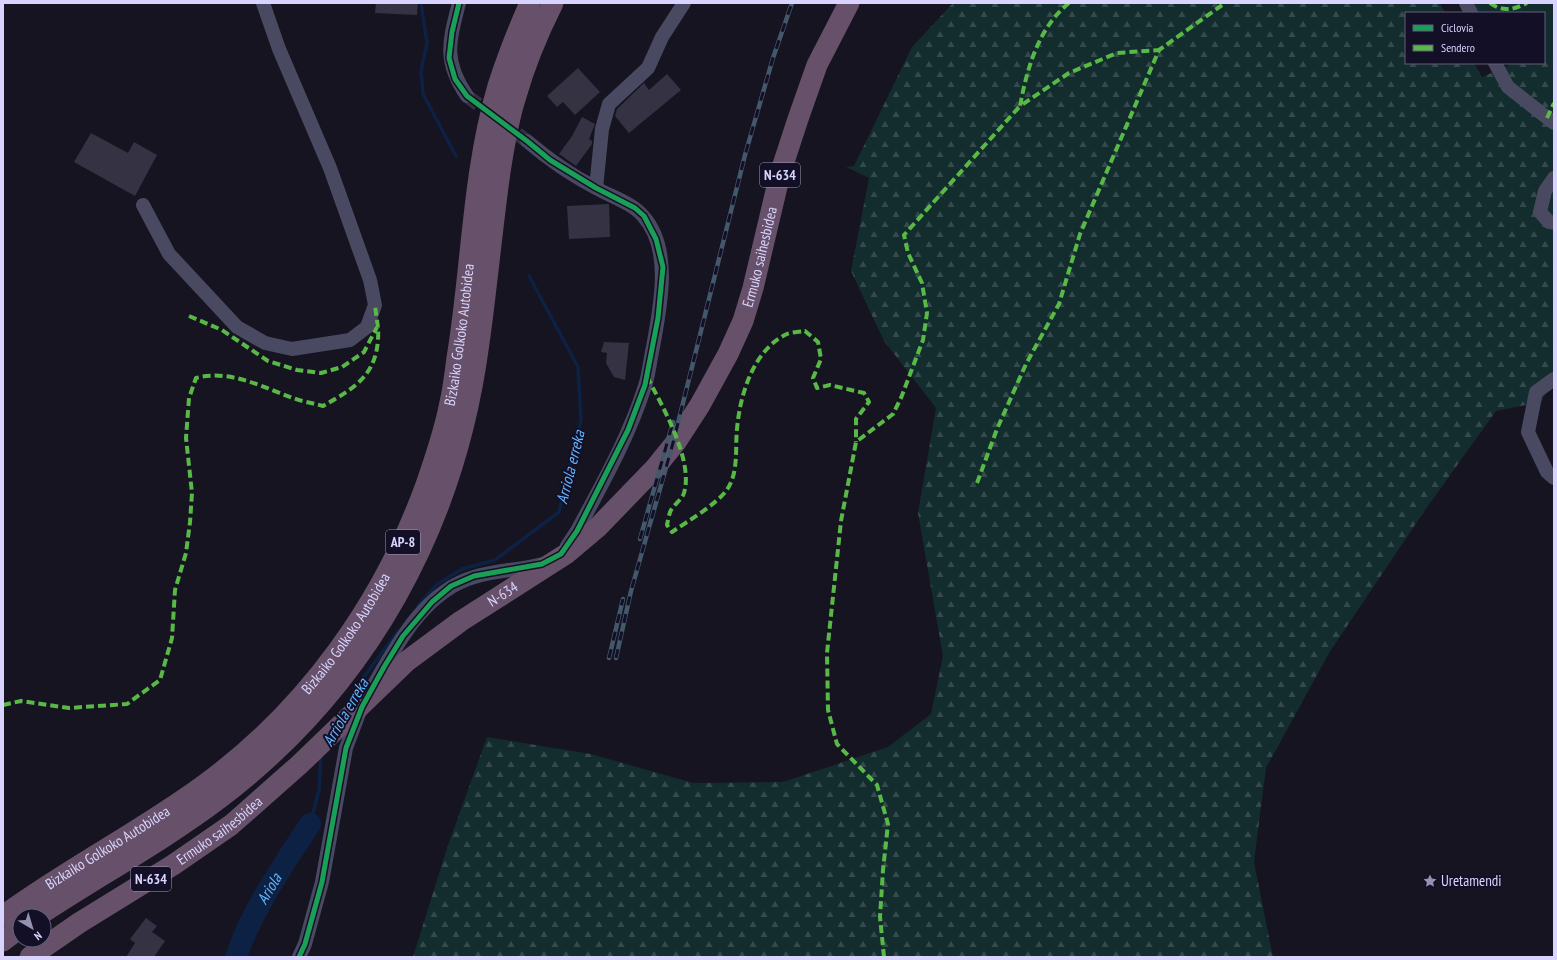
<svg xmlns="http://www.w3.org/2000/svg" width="1557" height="960" viewBox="0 0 1557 960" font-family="'PT Sans Narrow',sans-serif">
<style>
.grass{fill:#132c2d}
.forest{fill:url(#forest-firs)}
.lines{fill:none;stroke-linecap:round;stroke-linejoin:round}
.stream{stroke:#0d2144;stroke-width:3.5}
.river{stroke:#0d2144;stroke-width:22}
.building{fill:#343243}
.minor-tunnel{stroke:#333142;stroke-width:14;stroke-dasharray:14 7;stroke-linecap:butt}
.minor{stroke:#4a4962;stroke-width:14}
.highway{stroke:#67516a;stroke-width:21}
.rail-casing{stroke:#43596b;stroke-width:4.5}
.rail{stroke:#130f26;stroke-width:3;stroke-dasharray:9;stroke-linecap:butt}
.quiet{stroke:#58b947;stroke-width:4;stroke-dasharray:8 4;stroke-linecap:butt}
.cycleway-casing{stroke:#130f26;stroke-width:8}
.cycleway{stroke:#1a9f57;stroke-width:5}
.labels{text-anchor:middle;stroke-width:4;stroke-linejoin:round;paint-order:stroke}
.shield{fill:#130f26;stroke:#9e99be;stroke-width:1}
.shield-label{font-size:14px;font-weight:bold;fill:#d9d4ff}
.street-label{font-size:15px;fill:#d9d4ff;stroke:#130f26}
.poi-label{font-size:15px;fill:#d9d4ff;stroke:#130f26;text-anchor:start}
.water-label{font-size:16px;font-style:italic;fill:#62b6ff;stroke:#130f26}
</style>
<defs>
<pattern id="forest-firs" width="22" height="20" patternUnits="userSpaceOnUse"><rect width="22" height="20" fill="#132c2d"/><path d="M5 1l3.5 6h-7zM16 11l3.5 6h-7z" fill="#354a4c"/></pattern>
</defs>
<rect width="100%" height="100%" fill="#161421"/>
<path class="grass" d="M1474,3H1554V46L1544,50V13H1478Z"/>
<path class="forest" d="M953,3H1440L1445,13H1406V63H1474L1482,77L1514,63H1544V50L1554,46V379L1541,402L1496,411L1423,513L1329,653L1266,768L1254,862L1273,957H413L447,848L487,737L591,754L693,783L783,782L888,747L931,714L943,656L918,513L936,408L884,341L851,271L869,178L846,167L854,166L912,47Z"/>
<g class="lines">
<path class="stream" d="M421,3L427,43L421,71L423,94L456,156
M418,606L436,585L462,569L495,560L559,512L581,420L578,367L529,276
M348,705L358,685L398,631
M310,824L319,790L321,754"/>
<path class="river" id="s1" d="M236,957C253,908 282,867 310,824"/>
</g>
<path class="building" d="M376,3H418L417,15L375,13Z
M578,68L600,92L575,115L563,102L557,107L547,96Z
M667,74L681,90L629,133L615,116L617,109L644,83L649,90Z
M582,117L595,124L589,139L592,141V144L576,166L559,154L572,136Z
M91,133L128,153L134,142L157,155L135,196L74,162Z
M609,204L610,237L569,239L567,206Z
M604,342L629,343L625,380L614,377L606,363L607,353L601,352Z
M146,918L157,926L152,932L165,941L154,957H126L135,943L130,939Z"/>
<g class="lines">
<path class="minor-tunnel" d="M467,96L527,141"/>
<path class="minor" d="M459,3C449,42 443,61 467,96
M1466,3L1471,13
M1495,63L1508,87L1554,123
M527,141C548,159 571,175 596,188C612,197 632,203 643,216C673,249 660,308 653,347C650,360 649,374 645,386C629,437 602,484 577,531L567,546
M1554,178L1545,191L1540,212L1549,222L1554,223
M596,188L602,129L609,104L648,68L662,37L684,3
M143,205L169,254L237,327L265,343L292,349L350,340L367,327L375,305L370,280L330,168L279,49L263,3
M1554,379L1536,392L1528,432L1547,472L1554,478
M373,686C397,644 425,591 474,577C496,570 521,570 543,564
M299,957L305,944L322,882L346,748L361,708"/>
<g class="highway">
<path id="s2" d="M3,916C67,869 140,832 204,785C307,710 384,602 427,482C435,458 444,433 449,407C453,391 455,374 457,358C472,268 472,174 498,86C507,58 518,30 530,3"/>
<path d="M38,916C98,876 162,842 220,798C368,685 455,526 479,343C487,286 492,229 500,172C504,147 508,120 516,96C525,64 538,33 553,3"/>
<path d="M3,941L20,928"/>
<path id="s3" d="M30,957L79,923L173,865L231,825L299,765L407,661L461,621L566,554L598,527L655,468L676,442L700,405L728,354L743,321L753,288L780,174L798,119L817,65L849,3"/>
</g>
<g class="rail-casing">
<path id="rail" d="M640,539L673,422
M609,658L623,599
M616,658L631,591L673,443L745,155L773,58L792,3"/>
</g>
<use href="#rail" class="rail"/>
<path class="quiet" d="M1069,3C1038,28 1027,69 1020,106L1069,73L1117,53L1159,50
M1490,3C1502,12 1514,10 1527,3
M1547,118L1554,103
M189,316L222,330L268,361L297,370L321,373L342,367L364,352L377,327
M647,377C662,405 694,461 684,493C682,499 675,504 671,510C669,514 668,520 667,525L672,532C688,521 714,506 726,491C739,474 735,449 737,429C740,395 753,350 787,334C792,332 800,332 805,331L818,342L821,359L813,378L817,388L830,385L864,393L869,402L856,419V442
M977,483L997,429L1026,364L1059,304L1080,234L1159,50L1225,3
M3,705L21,701L69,708L127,704L160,680L172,638L175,590L186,553L190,522L192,493L186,438L189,398L196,378C230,369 262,387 293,398C303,402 313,403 323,406C353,389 376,376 378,339C379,328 376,316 375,305
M884,957L880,917L883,870L888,824L877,785L837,744L828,710L827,653L841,521L856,442L893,414L901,398L923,340L927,313L922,283L908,253L904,235L1020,106"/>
<g class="cycleway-casing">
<path id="cycleway" d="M299,957L305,944L322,882L346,748L362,707L384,667L403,636L432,602L451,586L474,576L542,564L561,554L577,531L628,430L645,385L658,318L663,267L656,239L644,216L635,208L596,188L550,160L527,141L467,96L455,79L449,58L452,32L459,3"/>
</g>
<use href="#cycleway" class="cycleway"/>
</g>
<defs>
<g id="sight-bare" transform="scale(1.08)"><path d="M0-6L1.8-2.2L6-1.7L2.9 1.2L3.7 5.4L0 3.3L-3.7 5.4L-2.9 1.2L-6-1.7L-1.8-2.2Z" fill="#9591b1" stroke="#130f26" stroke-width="2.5" paint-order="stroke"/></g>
</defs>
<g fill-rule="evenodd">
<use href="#sight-bare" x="1430" y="881"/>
</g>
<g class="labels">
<g class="shield">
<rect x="760" y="163" width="40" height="24" rx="3"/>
<rect x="386" y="530" width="34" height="24" rx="3"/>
<rect x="131" y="867" width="40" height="24" rx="3"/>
</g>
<g class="shield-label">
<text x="780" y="180">N-634</text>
<text x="403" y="547">AP-8</text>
<text x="151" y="884">N-634</text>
</g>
<g class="street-label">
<text dy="5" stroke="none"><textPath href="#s3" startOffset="1035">Ermuko saihesbidea</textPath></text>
<text dy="5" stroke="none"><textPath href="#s2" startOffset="773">Bizkaiko Golkoko Autobidea</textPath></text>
<text dy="5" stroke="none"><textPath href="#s3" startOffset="598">N-634</textPath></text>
<text dy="5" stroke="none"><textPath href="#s2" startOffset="449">Bizkaiko Golkoko Autobidea</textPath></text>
<text dy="5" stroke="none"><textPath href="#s3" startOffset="228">Ermuko saihesbidea</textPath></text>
<text dy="5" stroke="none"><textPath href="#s2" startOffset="125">Bizkaiko Golkoko Autobidea</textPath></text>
</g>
<g class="poi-label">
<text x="1441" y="886">Uretamendi</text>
</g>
<g class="water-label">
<text transform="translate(570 467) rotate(-76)" y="6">Arriola erreka</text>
<text transform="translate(345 712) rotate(-60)" y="6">Arriola erreka</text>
<text dy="6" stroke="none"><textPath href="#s1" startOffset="76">Ariola</textPath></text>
</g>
</g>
<rect width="1557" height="960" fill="none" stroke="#d9d4ff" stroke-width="8"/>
<rect x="1405" y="12" width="140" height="52" fill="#130f26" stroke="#625e7d"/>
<rect x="1413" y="25" width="20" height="6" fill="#1a9f57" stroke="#625e7d"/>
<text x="1441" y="32" font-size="12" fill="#d9d4ff">Ciclovía</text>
<rect x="1413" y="45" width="20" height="6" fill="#58b947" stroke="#625e7d"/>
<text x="1441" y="52" font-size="12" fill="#d9d4ff">Sendero</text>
<g transform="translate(32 928) rotate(142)"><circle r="19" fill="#130f26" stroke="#625e7d"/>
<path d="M0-3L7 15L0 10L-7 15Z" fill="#9591b1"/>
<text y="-6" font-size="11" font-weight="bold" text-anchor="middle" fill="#d9d4ff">N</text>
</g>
</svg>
